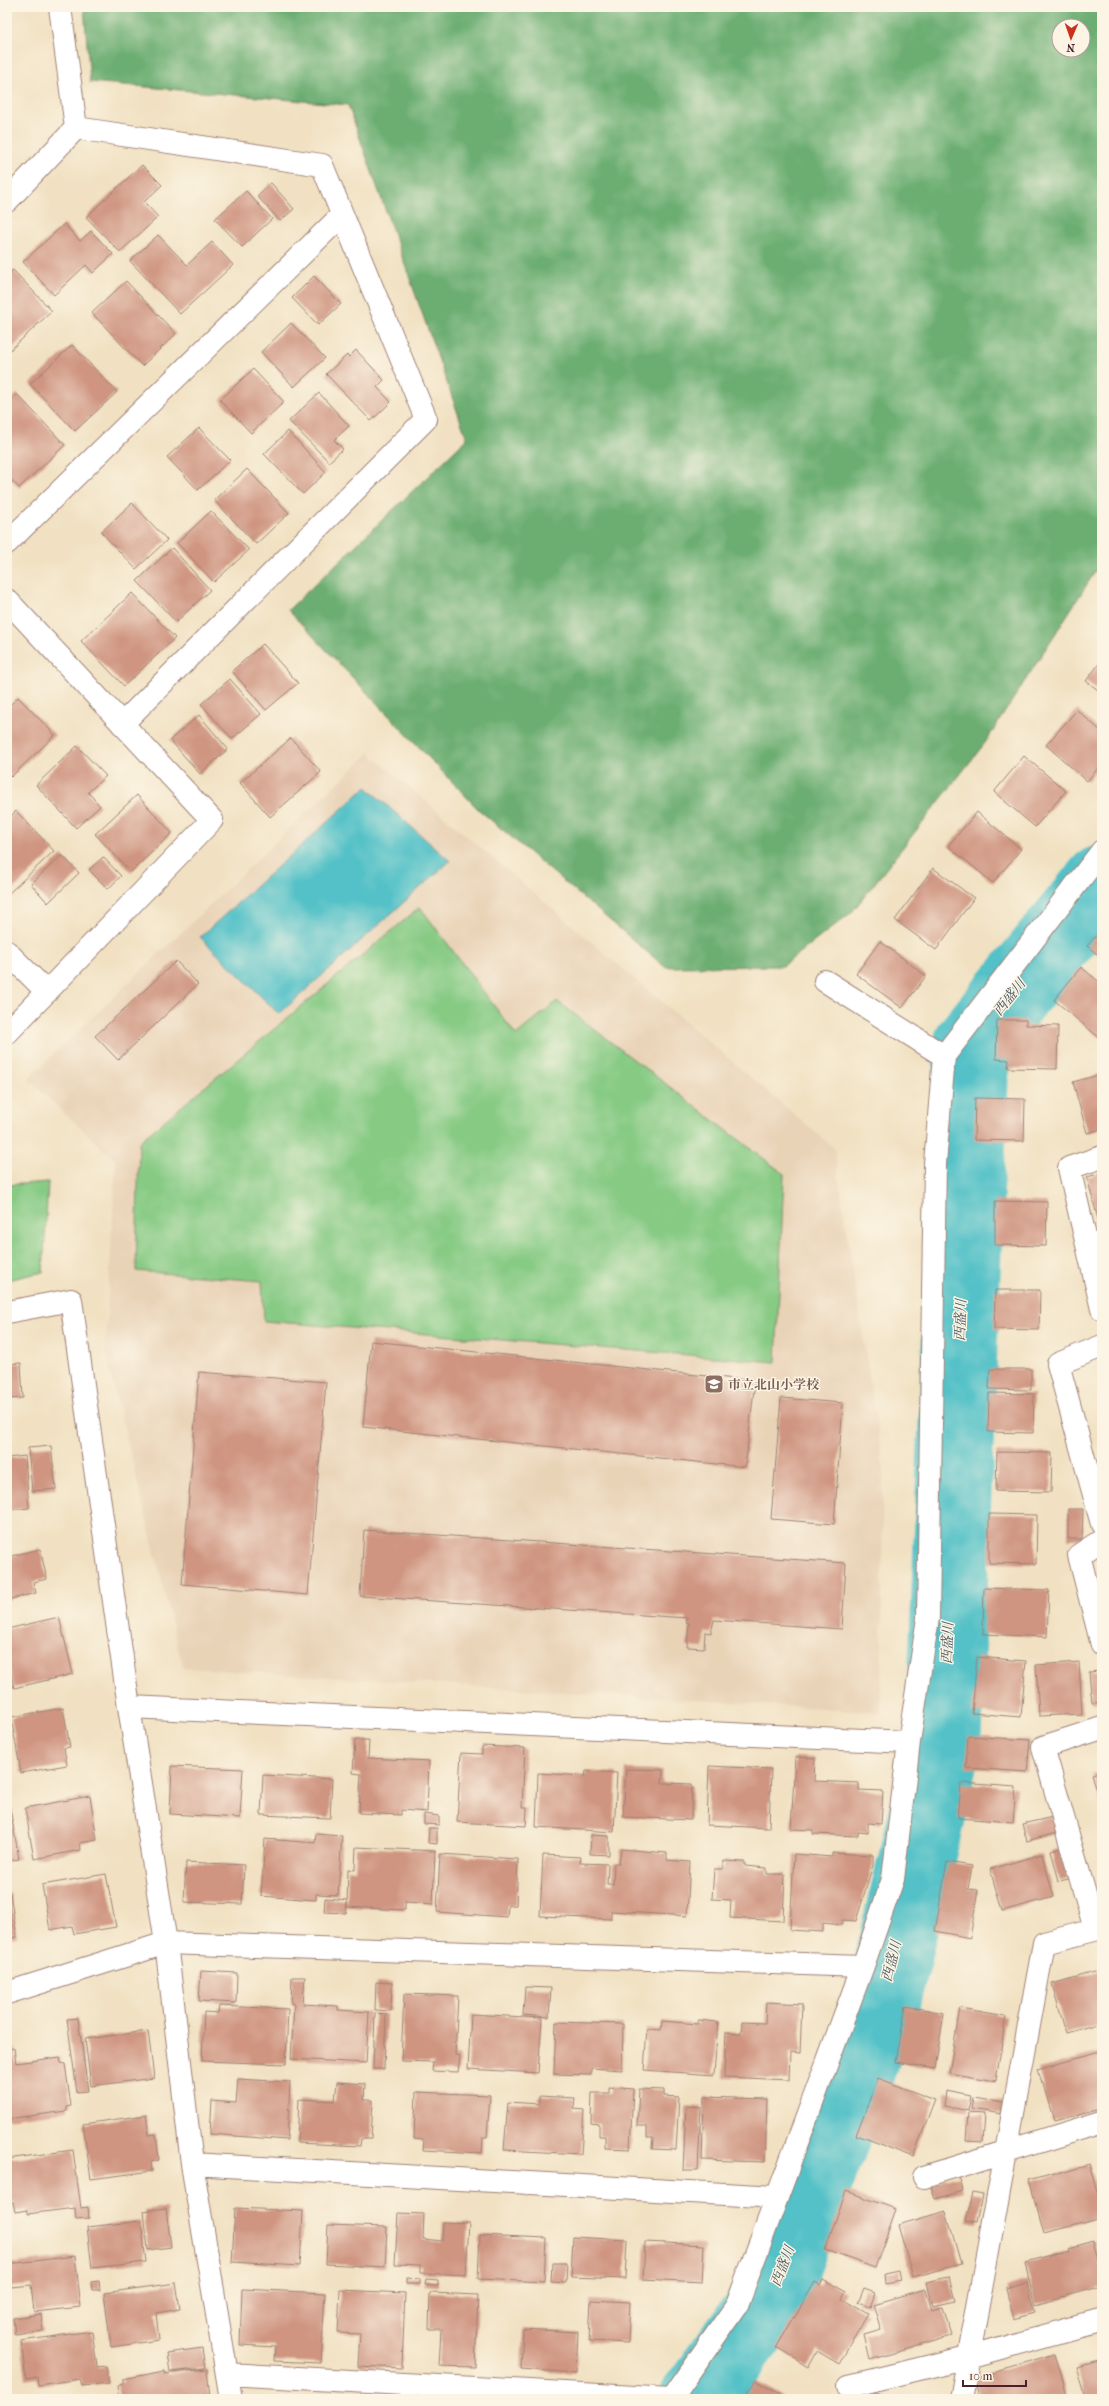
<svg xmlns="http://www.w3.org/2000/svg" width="1109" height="2406" viewBox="0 0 1109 2406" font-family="'IM FELL French Canon','Noto Serif JP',serif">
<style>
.built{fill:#e9d3b7}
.green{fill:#86ca84;stroke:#687458}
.forest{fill:#6cae72;stroke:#5b664e;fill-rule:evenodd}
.water{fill:#52c1c7;stroke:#4e7079}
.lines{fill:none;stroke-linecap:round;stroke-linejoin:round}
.river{stroke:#52c1c7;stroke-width:76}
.building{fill:#cf9581}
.street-casing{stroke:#9e8076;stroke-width:24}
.street{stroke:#fff;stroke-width:22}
.labels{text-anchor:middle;stroke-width:3;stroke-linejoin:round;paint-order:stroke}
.education-label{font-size:13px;font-weight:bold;fill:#785e54;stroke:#fcf5e5;text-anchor:start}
.water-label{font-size:14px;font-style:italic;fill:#4d5862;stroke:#fcf5e5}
</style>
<rect width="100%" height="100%" fill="#fcf5e5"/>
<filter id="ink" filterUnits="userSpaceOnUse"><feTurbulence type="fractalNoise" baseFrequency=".025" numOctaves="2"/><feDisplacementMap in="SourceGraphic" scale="8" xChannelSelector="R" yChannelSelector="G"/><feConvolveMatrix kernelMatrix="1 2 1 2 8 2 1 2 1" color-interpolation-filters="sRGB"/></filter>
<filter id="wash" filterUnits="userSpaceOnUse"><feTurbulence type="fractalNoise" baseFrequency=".012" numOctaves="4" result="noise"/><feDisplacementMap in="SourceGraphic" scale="16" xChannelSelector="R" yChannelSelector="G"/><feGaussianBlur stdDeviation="0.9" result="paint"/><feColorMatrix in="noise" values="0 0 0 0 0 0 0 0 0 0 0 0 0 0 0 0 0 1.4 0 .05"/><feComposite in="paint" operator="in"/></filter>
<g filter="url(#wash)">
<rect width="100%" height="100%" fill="#f1e1c2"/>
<path class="built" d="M369,753L834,1148L883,1466L881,1712L183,1668L105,1350L116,1161L28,1079Z"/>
<path class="green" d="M420,907L516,1035L557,1001L784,1174L776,1362L264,1321L262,1281L136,1271L139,1142Z
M48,1182L43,1272L7,1280V1185Z"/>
<path class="forest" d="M84,7H1102V561L985,743L852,912L783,966L665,967L478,809L288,610L467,439L348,105L90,82ZM1059,26H1083V50H1059Z"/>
<path class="water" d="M366,787L450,861L279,1014L200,937Z"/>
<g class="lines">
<path class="river" d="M697,2399L768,2302L878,2018L943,1750L972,1043L1102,883"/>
</g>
<g id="blocks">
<path class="building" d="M142,165L162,185L144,202L158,217L120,252L86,217Z
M271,183L294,209L280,221L257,196Z
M246,191L272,219L242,247L215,219Z
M64,224L80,241L91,231L113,254L93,273L86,265L54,295L23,262Z
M158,235L187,265L212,242L233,265L180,314L130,261Z
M13,270L52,311L7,353V275Z
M314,276L341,304L318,325L292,298Z
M126,281L176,334L142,366L92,313Z
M291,323L325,358L294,387L261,352Z
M72,345L117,392L75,431L30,384Z
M356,350L384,380L377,387L391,402L371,421L326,374L347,355L349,357Z
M253,369L284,402L251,433L220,400Z
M319,393L349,426L334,440L343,449L329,462L289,421Z
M17,394L65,445L19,488L7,475V403Z
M199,428L230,460L198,490L167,457Z
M288,431L326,472L303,494L264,454Z
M247,469L289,513L256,544L214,500Z
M132,503L167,540L136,569L101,532Z
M211,511L249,550L214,582L177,543Z
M172,548L210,590L176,622L137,581Z
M132,593L175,638L124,686L81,641Z
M263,644L298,683L266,710L232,671Z
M1102,660V693L1086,681Z
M230,679L261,714L232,739L201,704Z
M18,697L55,735L11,777L7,773V708Z
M1077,710L1102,732V764L1087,781L1046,745Z
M199,715L228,749L200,774L170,740Z
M291,738L321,772L270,817L240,783Z
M77,746L106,776L88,792L100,806L76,828L36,785Z
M1024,756L1066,791L1035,827L994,792Z
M137,795L172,833L131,872L95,834Z
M16,811L54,851L7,895V820Z
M977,812L1021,849L993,883L948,846Z
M62,855L79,873L48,903L31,884Z
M103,857L121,876L108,889L89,870Z
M933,868L974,898L936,950L895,920Z
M1102,929V958L1087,946Z
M880,941L926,976L902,1008L856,974Z
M176,961L198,984L118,1060L95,1036Z
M1081,967L1102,984V1040L1054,1000Z
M997,1020H1026V1025L1058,1026L1057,1069L1008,1068L1009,1060L996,1059Z
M1102,1074V1129L1087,1133L1073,1082Z
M975,1098L1025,1099L1024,1141L974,1140Z
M1102,1173V1231H1101L1087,1177Z
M995,1201L1047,1202L1046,1246L995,1245Z
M995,1290H1040L1039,1330L994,1329Z
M371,1341L755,1381L745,1467L363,1427Z
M21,1363L23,1398L7,1399V1364Z
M990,1369H1031V1390L989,1389Z
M199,1372L326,1382L308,1595L182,1584Z
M989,1393L1034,1394L1033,1433L988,1432Z
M781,1398L843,1403L834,1524L771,1519Z
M51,1446L56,1489L32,1491L28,1448Z
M997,1452L1052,1453L1051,1492L996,1491Z
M25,1456L29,1508L7,1510V1458Z
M1068,1509H1083L1082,1539H1068Z
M989,1514L1037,1515L1036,1564L989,1563Z
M364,1530L846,1563L842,1629L714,1620L711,1633L705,1632L704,1648L687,1647L689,1623L686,1622L687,1618L360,1596Z
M40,1549L47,1579L33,1582L36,1593L7,1600V1557Z
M984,1588L1049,1590L1047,1637L983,1634Z
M59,1617L73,1674L14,1688L7,1657V1629Z
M977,1657L1026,1661L1021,1717L972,1713Z
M1079,1662L1082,1714L1039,1716L1036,1665Z
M1099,1671L1102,1702L1092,1703L1089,1672Z
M63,1708L70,1747L64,1748L67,1765L21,1773L11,1717Z
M968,1736L1030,1740L1027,1772L966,1768Z
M355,1740H369L368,1758L429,1761L427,1812L401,1810V1815L359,1813L361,1774L353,1773Z
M482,1746L525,1748L522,1808H527L526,1826L457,1822L461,1753L482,1754Z
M795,1757L815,1758L814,1781L859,1783V1790L883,1791L881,1824L868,1823V1833L858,1832V1836L813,1834V1830L791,1829Z
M172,1766L243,1769L240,1818L170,1814Z
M709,1766L771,1769L769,1828L707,1825Z
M626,1769L663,1770L662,1783L692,1784L691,1820L623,1817Z
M586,1771L617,1773L614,1832L536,1827L538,1773L585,1776Z
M1102,1771V1807L1092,1774Z
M263,1775L332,1779L330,1818L261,1815Z
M961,1783L1016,1787L1013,1822L958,1818Z
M90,1796L97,1840L80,1843L81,1850L34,1859L25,1808Z
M7,1808H10L19,1859L7,1861Z
M424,1814L439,1816V1825L424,1824Z
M1053,1817L1057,1833L1027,1841L1022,1824Z
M429,1828H437V1844L428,1843Z
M316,1834L342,1836L338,1895L316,1894V1900L261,1896L265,1839L315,1843Z
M591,1835L609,1836V1855L590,1854Z
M356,1847L435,1851L433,1904L405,1902V1910L347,1907L348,1869L355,1870Z
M1061,1847L1069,1879L1059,1881L1051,1850Z
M621,1849L667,1853V1860L690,1862L687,1916L611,1911V1919L540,1916L543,1855L581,1857L580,1863L608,1864L607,1884H613L614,1863H619Z
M832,1853L873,1855V1865L856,1921L842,1920V1925L823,1923V1932L790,1930L794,1854L832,1857Z
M440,1854L518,1859L516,1905H508L507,1917L437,1912Z
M1042,1854L1054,1897L1002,1911L990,1869Z
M723,1861L745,1862V1866L767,1868V1874H785L783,1921L730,1918L731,1900L712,1899L714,1869H723Z
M186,1862L244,1865L242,1904L184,1902Z
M947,1862L972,1866L968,1889L978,1890L970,1938L935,1931Z
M106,1874L116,1927L74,1934L72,1926L50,1930L42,1885Z
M7,1893H10L17,1937L7,1939Z
M325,1898L347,1900L346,1913L324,1912Z
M1102,1970V2023L1066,2033L1052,1984Z
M201,1971L237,1973L236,2003L199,2001Z
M292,1977H305L303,2004L338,2006V2010L369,2012L366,2063L291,2059L294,2004H291Z
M376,1982L392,1983L391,2011L375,2010Z
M525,1987L551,1988L549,2017L523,2015Z
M404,1994L458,1996L455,2055L460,2056L458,2072L432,2071L433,2062L401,2061Z
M766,2002L802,2004L800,2053L790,2052L789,2080L724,2077L726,2032L741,2033L742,2022L765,2023Z
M219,2006L288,2009L286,2064L202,2061L204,2012L218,2013Z
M906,2006L944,2013L935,2069L896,2062Z
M960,2008L1006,2016L996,2081L949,2073Z
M375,2013L386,2014L384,2069H373Z
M471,2014L542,2018L538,2073L468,2069Z
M78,2018L88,2091L77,2092L67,2019Z
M698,2020L718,2022L714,2075L644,2070L647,2029L661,2030L662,2021L698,2024Z
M556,2022L623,2024L622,2070L591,2068V2075L554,2074Z
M148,2031L154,2078L91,2086L85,2039Z
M14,2048L16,2063L60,2057L61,2063L65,2064L71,2106L67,2107V2111L7,2119V2049Z
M1100,2052L1102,2059V2108L1053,2121L1038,2069Z
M878,2078L935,2100L913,2157L856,2135Z
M238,2079L290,2082L287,2140L210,2134L212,2101L236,2103Z
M337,2082L365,2084L364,2100H373L371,2139H361L360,2146L297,2143L299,2099L335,2101Z
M609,2087L633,2089L630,2149L605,2148V2136H599V2124L591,2123L592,2093H609Z
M639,2089L664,2090V2096L679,2097L676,2150L652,2149L653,2138H647V2126H637Z
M946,2091L972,2096L969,2111L944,2106Z
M416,2092L490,2095L487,2137H483L482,2153L423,2150L424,2140L414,2139Z
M539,2096L575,2098L574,2109L584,2110L581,2154L504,2150L508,2102L539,2104Z
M704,2097L767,2099L765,2162L702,2160Z
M974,2097L1003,2102L1001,2114L972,2109Z
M686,2106L701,2107L698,2170H683Z
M968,2113L984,2114L982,2142L966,2141Z
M146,2115L149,2135L156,2134L159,2160L151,2162L152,2171L91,2179L83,2124Z
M73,2150L81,2208L88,2207L89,2218L76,2219L75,2208L27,2214V2210L15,2212L13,2202L7,2203V2159Z
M1090,2164L1102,2207V2217L1044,2232L1030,2181Z
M959,2176L963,2191L935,2199L930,2184Z
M846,2191L896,2209L875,2268L825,2250Z
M972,2193L983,2195L977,2223L966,2221Z
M166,2208L171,2247L148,2250L144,2211Z
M235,2208L303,2211L300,2266L232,2262Z
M946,2211L961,2264L913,2277L898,2225Z
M398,2213L424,2214L423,2239L442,2241L443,2222L469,2223L466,2275L421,2273V2265L395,2264Z
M141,2221L146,2262L92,2268L87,2227Z
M328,2225L387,2227L385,2267L326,2264Z
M480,2235L546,2238L544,2282L478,2279Z
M573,2237L627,2240L625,2279L571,2277Z
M1094,2241L1102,2270V2287L1036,2305L1025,2263L1070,2251L1069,2248Z
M645,2242L704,2245L702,2282L643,2279Z
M75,2256L81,2307L34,2312L31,2285L12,2287L9,2264Z
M552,2263H567L566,2283L551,2282Z
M899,2271L901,2281L886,2284L885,2274Z
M950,2277L956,2301L932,2306L926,2282Z
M406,2278L420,2279V2284H406Z
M426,2279L438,2280V2286L425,2285Z
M823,2279L846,2292L842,2299L868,2314L839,2364L817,2351L808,2367L776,2348L815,2282L820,2285Z
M99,2281L100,2290H92L91,2282Z
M1027,2281L1036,2312L1014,2318L1006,2288Z
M176,2283L180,2309L156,2313L159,2340L111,2347L104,2293Z
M864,2288L875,2292L870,2307L858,2303Z
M242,2289L325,2293L321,2363L274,2361L275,2347L240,2345Z
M925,2289L931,2310L942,2307L951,2336L870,2360L864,2335L881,2330L873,2304Z
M340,2290L405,2293L402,2368L358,2366L360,2334L338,2333Z
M430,2293L478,2295L475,2367L439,2366L441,2329H429Z
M591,2300L630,2302L628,2343L589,2341Z
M41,2314L43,2331L15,2335L13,2318Z
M523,2329L578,2332L576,2373L521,2369Z
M92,2331L97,2367L106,2366L109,2383L82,2386L80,2379L38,2385L37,2377L26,2379L21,2341Z
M202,2348L205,2368L170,2372L167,2353Z
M1055,2354L1067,2397L1058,2399H980L974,2377Z
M1102,2360V2399H1086L1077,2367Z
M207,2369L210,2399H119L117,2385L123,2383V2379L165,2371V2374Z
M756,2380L787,2399H744Z
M871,2391L884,2396L883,2399H869Z"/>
</g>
</g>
<g filter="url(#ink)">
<use href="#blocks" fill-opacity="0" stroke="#9e8076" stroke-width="1"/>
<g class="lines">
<g class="street-casing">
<path id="street" d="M60,7L76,128L322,165L426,419L122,724
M7,201L76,128
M7,543L342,215
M7,600L212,820L7,1033
M7,952L47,992
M825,981L944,1056L1102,851
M1102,1157L1069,1168L1102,1309
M7,1312L71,1300L129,1707L166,1943L192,2164L231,2399
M1102,1346L1058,1364L1102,1524
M1102,1540L1079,1555L1102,1645
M129,1707L909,1742
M1095,1929L1043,1747L1102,1728
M7,1993L166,1943L863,1966
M192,2164L776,2197
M924,2177L1102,2122
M228,2374L670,2399
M849,2386L968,2357L1102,2320
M671,2399L737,2305L863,1966L893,1879L909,1742L928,1618L935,1164L944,1056
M961,2399L1044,1943L1102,1928"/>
</g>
<use href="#street" class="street"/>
</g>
</g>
<defs>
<g id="school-square" transform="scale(1)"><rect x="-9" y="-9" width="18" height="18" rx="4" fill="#8d6e63" stroke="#fcf5e5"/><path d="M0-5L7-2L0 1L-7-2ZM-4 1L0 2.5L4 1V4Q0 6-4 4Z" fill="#fff"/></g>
</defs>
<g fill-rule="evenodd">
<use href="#school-square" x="714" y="1384"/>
</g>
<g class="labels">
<g class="education-label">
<text x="728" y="1389">市立北山小学校</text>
</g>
<g class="water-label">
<text transform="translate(1009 997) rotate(-51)" y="5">西盛川</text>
<text transform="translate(960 1320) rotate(-88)" y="5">西盛川</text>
<text transform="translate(947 1643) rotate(-88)" y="5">西盛川</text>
<text transform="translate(891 1961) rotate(-76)" y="5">西盛川</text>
<text transform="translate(782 2266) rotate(-69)" y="5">西盛川</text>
</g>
</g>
<rect width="1109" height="2406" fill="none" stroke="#fcf5e5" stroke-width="24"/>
<g transform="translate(1071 38) rotate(182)"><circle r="19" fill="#fcf5e5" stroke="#b59f9b"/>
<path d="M0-3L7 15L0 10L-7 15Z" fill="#c8321e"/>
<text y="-6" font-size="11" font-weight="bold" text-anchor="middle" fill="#4a1f2b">N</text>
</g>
<path d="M963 2380v6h63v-6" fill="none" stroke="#4a1f2b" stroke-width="2"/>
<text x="969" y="2380" font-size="12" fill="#4a1f2b" stroke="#fcf5e5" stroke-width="3" paint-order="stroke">10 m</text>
</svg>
